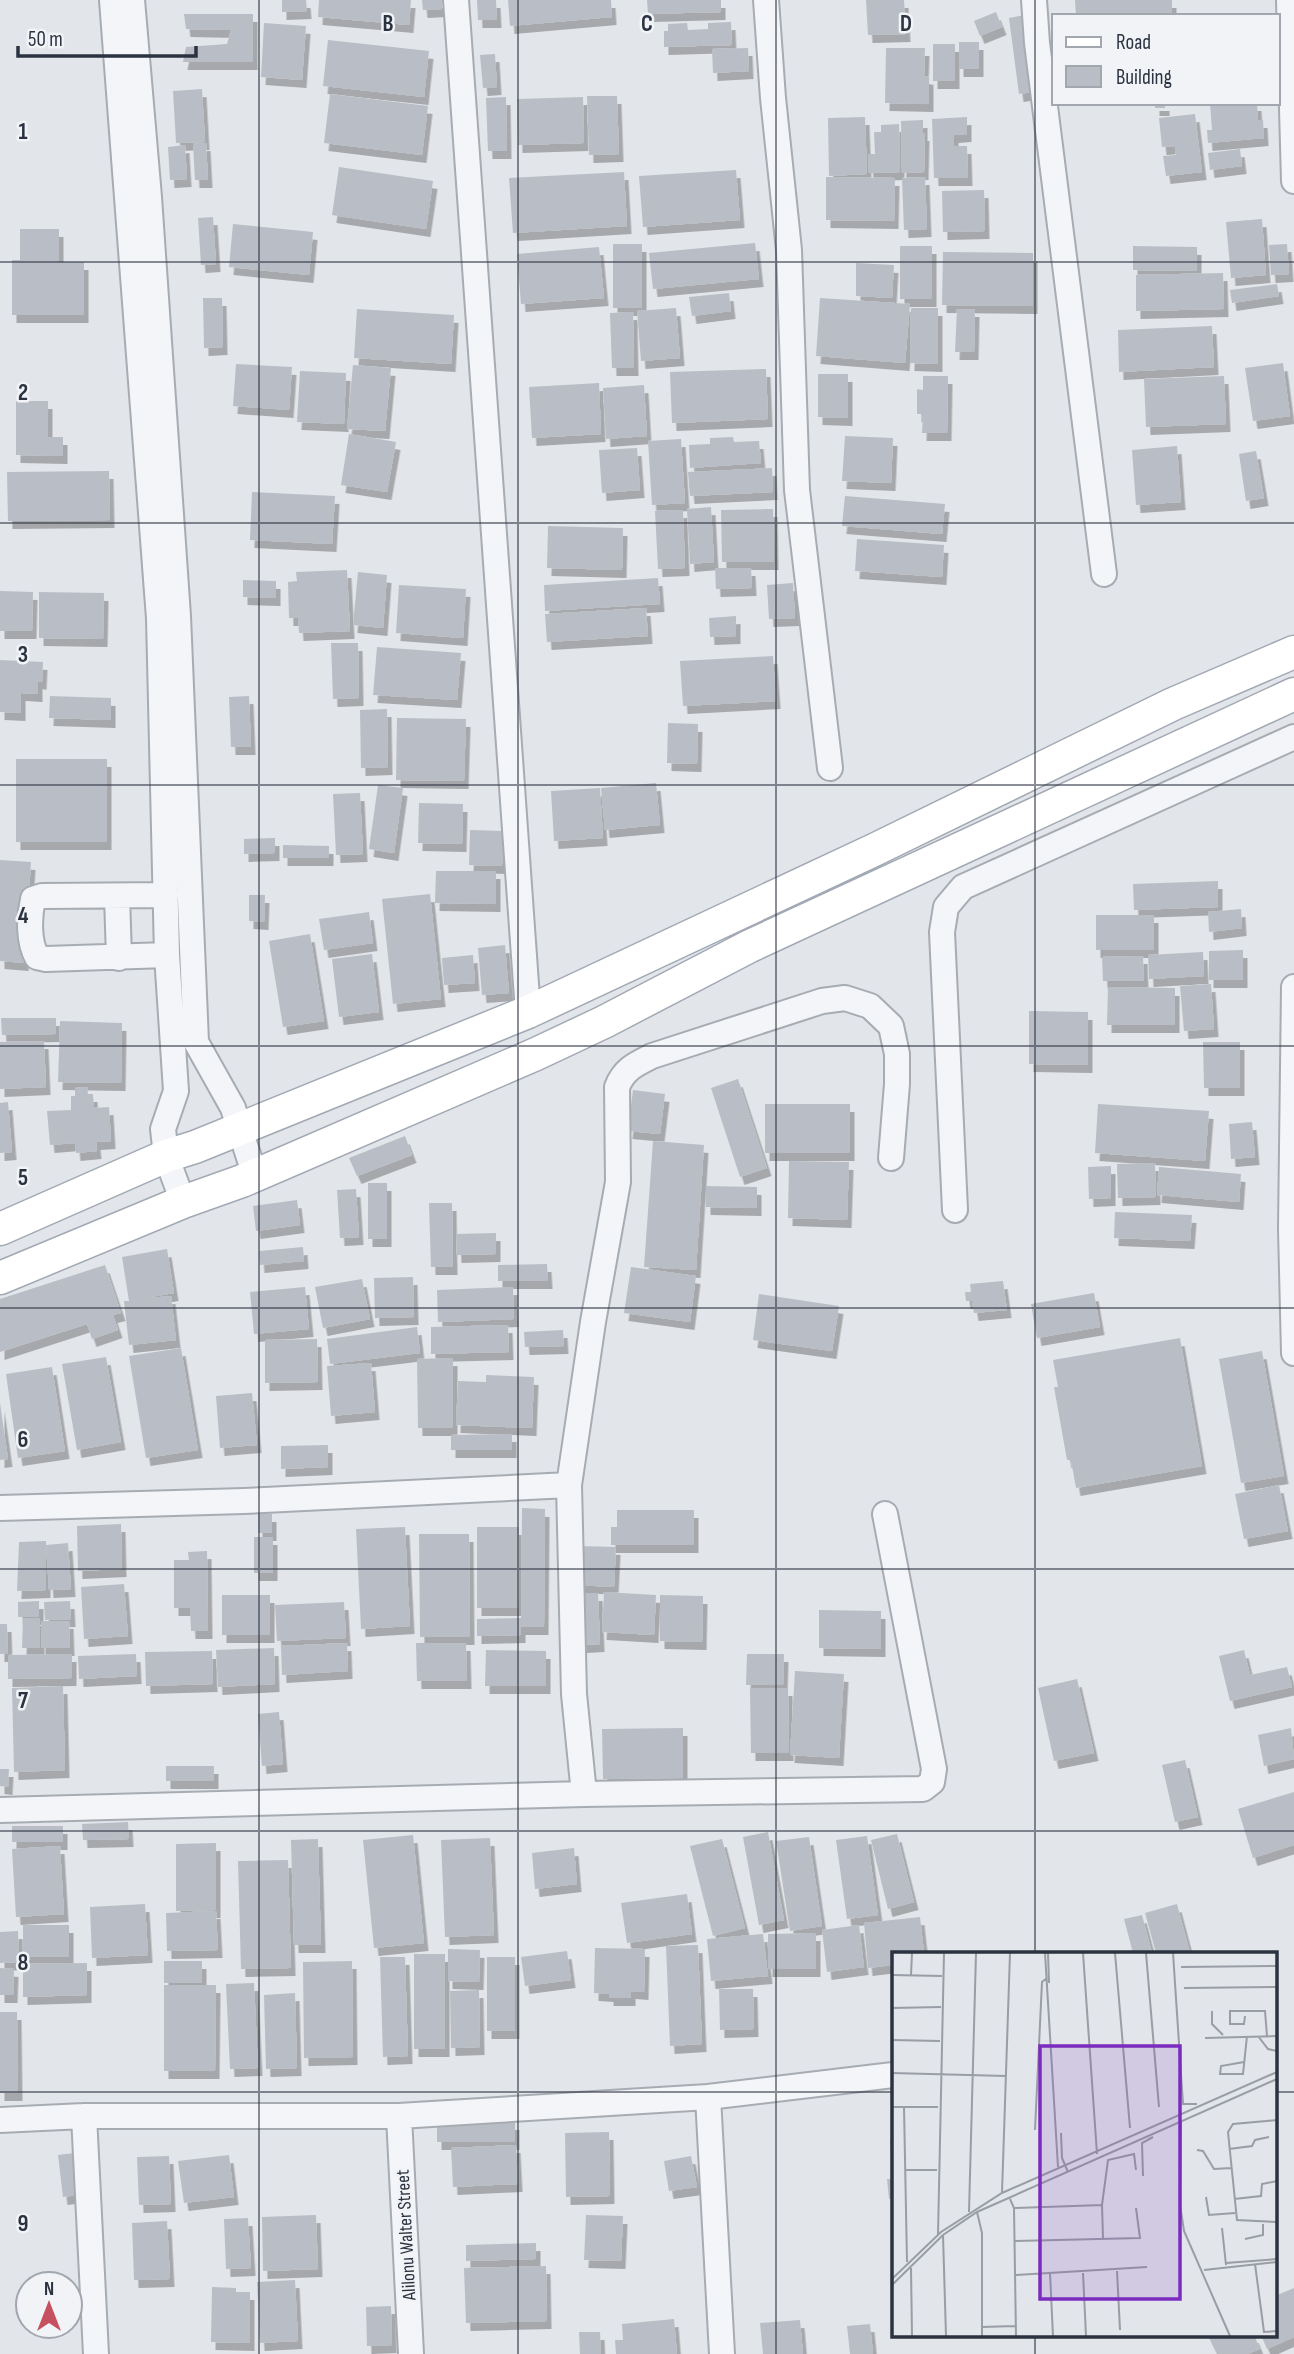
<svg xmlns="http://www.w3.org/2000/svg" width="1294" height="2354" viewBox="0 0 1294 2354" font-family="'Sofia Sans Condensed',sans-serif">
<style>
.building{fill:#b9bec6;filter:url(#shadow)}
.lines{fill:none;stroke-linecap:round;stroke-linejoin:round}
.minor-casing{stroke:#a7acb3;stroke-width:28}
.major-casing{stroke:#a2a9b4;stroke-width:35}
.minor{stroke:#f4f5f8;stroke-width:24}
.major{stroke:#fff;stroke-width:32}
.grid{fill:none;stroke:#2b3240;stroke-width:2;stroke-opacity:0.55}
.labels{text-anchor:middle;stroke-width:5;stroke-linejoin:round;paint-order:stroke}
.street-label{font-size:19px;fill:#2b3240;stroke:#f1f3f7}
.inset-road{fill:none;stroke:#999da5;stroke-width:2}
.view{fill:#7b2cbf;fill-opacity:0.15;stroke:#7b2cbf;stroke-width:3.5}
.inset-edge{fill:none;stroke:#2b3240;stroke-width:3.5}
.grid-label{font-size:23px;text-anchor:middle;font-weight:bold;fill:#2b3240;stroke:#f1f3f7;stroke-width:5;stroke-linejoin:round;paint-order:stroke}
</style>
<defs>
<filter id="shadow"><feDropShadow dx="4.5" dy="8" stdDeviation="0" flood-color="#0004"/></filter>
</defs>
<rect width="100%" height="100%" fill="#e2e5e9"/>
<path class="building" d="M282,0H306L307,11L282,12Z
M319,0H411L409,25L318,17Z
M422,0H442V9L423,10Z
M477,0H496L497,20H478Z
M508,0H611L612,17L510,26Z
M647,0H721V12L648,14Z
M866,0H904L906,34L868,35Z
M1075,0H1172V16H1076Z
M996,12L1002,27L980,36L974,21Z
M184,14H253V62H183L186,47L227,44L231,30L186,29Z
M1030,14L1040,91L1019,94L1009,18Z
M731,22L732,45L664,47V31H668V24L687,23L688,30L708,29V23Z
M264,23L306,26L302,80L261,77Z
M328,40L429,51L424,97L323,86Z
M959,42H979V69H959Z
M933,44H955V81H933Z
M748,48L749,71L713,73L712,49Z
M886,48H925L924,76L929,77V104L885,103Z
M495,54L497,87L483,88L480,55Z
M202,89L205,142L176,143L173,91Z
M330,94L428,106L422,155L324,143Z
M587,96H617L619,154L589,155Z
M506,97L507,151H488L486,98Z
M583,97L584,143L518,145L517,99Z
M1155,103H1165V108H1155Z
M1210,103H1257L1258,120H1263L1264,138L1208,143L1207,130H1212Z
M1195,114L1202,172L1166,176L1163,156L1176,155L1175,146L1162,147L1159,118Z
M865,117L867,174L829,176L828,118Z
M967,117V134L954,135V146H967L968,178H934L932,119Z
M923,120V133H925L924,172L902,173L901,121Z
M899,124L900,172L869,173L868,154H875L874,132H881V125Z
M206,143L208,180H195L193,144Z
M185,145L187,179L170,180L168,147Z
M1240,149L1242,166L1210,170L1208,153Z
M339,167L433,181L426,229L332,215Z
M736,170L740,220L643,227L639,176Z
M624,172L627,226L513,233L509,178Z
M826,177L895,178L894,221L826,220Z
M925,177L927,229L904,230L902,178Z
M984,190L985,231L943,232L942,191Z
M213,217L216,264L201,265L198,218Z
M1262,219L1266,275L1231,278L1226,222Z
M233,224L313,232L309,275L229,267Z
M20,229H59V262H84V315H12V260H20Z
M755,243L759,279L653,289L649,253Z
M613,244H642V308H613Z
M1287,244L1289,274L1271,275L1269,245Z
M900,246H932V299H900Z
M1133,246L1197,247V271L1133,270Z
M599,247L604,298L521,304L517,254Z
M943,252L1033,253V306L942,305Z
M856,263L894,265L892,298L856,296Z
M1223,273L1224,309L1136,311V275Z
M1277,284L1279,296L1232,303L1230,290Z
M729,293L731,311L692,316L689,297Z
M203,298H222L223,347L204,348Z
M820,298L910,304L905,363L816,356Z
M676,308L680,358L641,361L637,311Z
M911,308H938V364L910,363Z
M357,309L454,315L451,364L354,358Z
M957,309H975L974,352H955Z
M633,312L634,368H612L610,313Z
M1212,326L1214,367L1119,372L1118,330Z
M1283,363L1290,416L1253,421L1245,368Z
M236,364L292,367L289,410L233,406Z
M353,365L391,368L385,431L347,429Z
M766,369L768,419L672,423L670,372Z
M300,371L346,373L344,424L297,422Z
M818,374H848V418L818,417Z
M923,376H948L947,433H922L923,414H917V389L923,390Z
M1224,376L1226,424L1146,427L1144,379Z
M599,383L601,434L532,438L529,387Z
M644,385L647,436L606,439L603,388Z
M16,401H48V437H63V456L16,455Z
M349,434L396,442L387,492L341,485Z
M845,436L893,438L891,483L842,481Z
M733,437L734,442L759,441L761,463L690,468L689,445L710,444V438Z
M681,439L685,503L652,505L648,441Z
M1177,446L1181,502L1136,505L1132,450Z
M637,448L640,490L602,493L599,450Z
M1256,451L1264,498L1246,501L1239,454Z
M772,468L773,492L690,496L688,472Z
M109,471L110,520L8,521L7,472Z
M252,492L335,496L332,544L250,540Z
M845,496L945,504L942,534L842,526Z
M711,507L714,562L690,564L687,509Z
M773,509L774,562H722L721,510Z
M683,510L685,568L658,569L655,511Z
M548,526L623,528L622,570L547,568Z
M857,539L944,545L942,577L855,571Z
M715,568H751L752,588L716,589Z
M347,570L350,631L299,633L298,618H289L288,582L297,581L296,572Z
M358,572L387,575L383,628L353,625Z
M658,578L660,604L545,611L544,585Z
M243,580L276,581V598L243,597Z
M793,583L795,618L769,619L767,585Z
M399,585L466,589L463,638L396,633Z
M0,591L33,592L32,631H0Z
M39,592L104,593L103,639L39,638Z
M646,608L648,636L547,642L545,614Z
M736,616V636L710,637L709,618Z
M331,643H358L359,698L333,699Z
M377,647L461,653L457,700L373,695Z
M773,656L776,701L683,706L680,661Z
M0,660L43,662L42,682L38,681V694L21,693V713L0,712Z
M50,696L111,698V720L49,718Z
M249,696L251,747H231L229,697Z
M387,709L388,767L361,768L360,710Z
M397,718L466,719L464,781L396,780Z
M668,723L698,724L697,764L667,763Z
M16,759H107V842H16Z
M656,783L660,825L605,830L601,788Z
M378,785L403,788L394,853L369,849Z
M600,788L603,838L554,841L551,791Z
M360,793L363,854L336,855L333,794Z
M419,803L463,804L462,844L418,843Z
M470,830L503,831L502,866L469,865Z
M275,838V853L244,854V839Z
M283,845L329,846V858H283Z
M0,860L31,862L24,963L0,961Z
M436,871H496V904L435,903Z
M1218,881V907L1134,910L1133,884Z
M430,894L441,999L393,1004L382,899Z
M249,895H265L264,922L249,921Z
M1241,909L1242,928L1209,932L1208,912Z
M369,912L373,943L324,950L319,919Z
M1096,915H1154V950H1096Z
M310,934L324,1021L283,1027L269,941Z
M505,945L509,993L482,995L478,948Z
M1243,950V980H1209V951Z
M1203,952L1204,976L1149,979L1148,955Z
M372,954L379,1012L339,1017L332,959Z
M473,955L475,983L444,985L442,958Z
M1143,956L1144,981H1103L1102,957Z
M1211,984L1214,1029L1184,1031L1180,986Z
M1108,987L1175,988V1025H1107Z
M1029,1011L1088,1012V1065L1029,1064Z
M1,1018H56V1034L2,1035Z
M60,1021L122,1023L121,1083L58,1082Z
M44,1041L46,1087L0,1089V1042Z
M1203,1042H1240V1088H1204Z
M738,1079L767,1168L740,1177L711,1088Z
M87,1087L88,1094H93L94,1108L109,1107L111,1141L96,1142L97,1151L76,1153L75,1143L50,1145L47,1111L71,1110V1096H75V1088Z
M633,1090L665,1094L660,1134L628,1131Z
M8,1102L12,1152L0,1153V1103Z
M765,1104H850V1153H765Z
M1098,1104L1209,1111L1205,1161L1095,1153Z
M1252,1122L1255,1157L1231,1159L1229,1124Z
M405,1136L412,1155L357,1176L349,1158Z
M653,1141L704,1145L696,1270L644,1267Z
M789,1161L849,1162L847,1220L788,1218Z
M1155,1163L1156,1197L1118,1198L1117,1164Z
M1111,1166V1198L1089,1199L1088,1167Z
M1159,1167L1241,1174L1239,1202L1157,1195Z
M368,1183H387V1239H368Z
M706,1186L757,1187V1208L706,1207Z
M356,1189L359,1237L340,1238L337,1190Z
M297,1200L300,1225L256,1231L253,1206Z
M429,1203H452L453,1267H431Z
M1115,1212L1192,1215L1190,1241L1114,1238Z
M496,1233V1254L457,1255L456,1234Z
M303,1247L304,1261L260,1265L259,1251Z
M167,1249L174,1293L139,1299L171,1296L176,1340L129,1345L124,1301H129L122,1257Z
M547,1264L548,1281H498V1265Z
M105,1265L121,1313L113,1315L118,1330L92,1339L87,1324L0,1352V1299Z
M631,1267L696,1276L690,1322L624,1313Z
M413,1277L414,1317L375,1318L374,1278Z
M362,1279L370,1319L323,1328L315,1287Z
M1003,1281L1007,1310L974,1313L972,1301H966L965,1292H971L970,1284Z
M305,1287L309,1329L254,1334L250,1292Z
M513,1287L514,1319L438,1322L437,1290Z
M1094,1293L1100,1327L1037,1338L1031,1304Z
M759,1294L839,1306L832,1351L753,1340Z
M508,1325L509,1352L431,1354V1327Z
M417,1327L420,1353L330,1364L327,1339Z
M563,1330L564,1346L525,1347L524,1332Z
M1180,1338L1202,1466L1076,1488L1071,1460H1067L1054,1387H1058L1053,1360Z
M317,1339L318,1382L265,1383V1340Z
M181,1348L198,1450L146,1458L129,1356Z
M1262,1351L1284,1476L1241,1483L1219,1359Z
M106,1357L121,1442L77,1450L62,1364Z
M453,1358V1428H418L417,1359Z
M371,1363L375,1412L331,1416L327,1366Z
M52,1367L65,1451L18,1458L6,1374Z
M486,1375L534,1377L532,1428L456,1425L458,1381L486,1382Z
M252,1393L257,1445L220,1448L216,1396Z
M0,1403L8,1459L0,1460Z
M512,1434V1450H451V1435Z
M328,1445V1467L281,1469V1446Z
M1279,1485L1288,1531L1244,1539L1235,1494Z
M522,1508L545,1509L544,1627H521V1635L477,1636V1619L521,1618Z
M617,1510H694V1545H611V1527H617Z
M258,1514H272V1533H258Z
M121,1524L122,1569L78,1571L77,1526Z
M405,1527L410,1626L361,1629L356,1529Z
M477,1527H519L518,1608H477Z
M419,1534H469L470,1637H420Z
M254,1537H273V1573H254Z
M46,1541V1590L17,1591L19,1542Z
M68,1543L71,1589L49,1590L46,1545Z
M578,1546L616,1547L614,1587L576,1585Z
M207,1551L208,1631H191L190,1608H174V1560H189L188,1552Z
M124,1584L128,1636L84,1639L81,1587Z
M604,1592L656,1595L654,1635L602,1632Z
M580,1593H598L600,1644L582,1645Z
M222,1595H270V1635H222Z
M660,1595L703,1596L702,1642L660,1641Z
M39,1601V1617H18V1602Z
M70,1601L71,1619L45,1620L44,1602Z
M344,1602L346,1638L277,1641L275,1605Z
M819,1610L881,1611V1649L819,1648Z
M23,1618H40V1648H22Z
M41,1621H69L70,1648H41Z
M0,1624H7L8,1654H0Z
M347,1643L348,1671L282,1675L281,1646Z
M416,1643H466L467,1681H417Z
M274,1648L275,1684L218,1687L216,1650Z
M486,1650L546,1651V1686H485Z
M1244,1650L1250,1675L1287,1667L1292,1687L1230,1701L1219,1656Z
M212,1651L213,1684L146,1686L145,1652Z
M72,1654V1678L8,1679V1655Z
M136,1654L137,1676L79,1679L78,1656Z
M747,1654H784L783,1685H746Z
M795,1671L844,1674L839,1758L790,1755Z
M1077,1679L1094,1753L1054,1761L1038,1688Z
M63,1686L65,1770L14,1772L12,1688Z
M750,1688H788L789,1753H751Z
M279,1712L283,1764L262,1766L258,1714Z
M683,1728V1778L603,1779L602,1729Z
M1291,1728L1294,1759L1264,1766L1258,1735Z
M1185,1760L1198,1817L1175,1822L1162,1765Z
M166,1766H214V1781H166Z
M0,1769H9L8,1787L0,1786Z
M1294,1792V1845L1253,1858L1238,1809Z
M128,1822L129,1839L83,1840L82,1824Z
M12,1826H63V1842H12Z
M768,1832L784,1920L759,1925L743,1837Z
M897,1834L914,1902L888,1909L871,1840Z
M413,1835L424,1943L374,1948L363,1840Z
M867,1836L878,1915L847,1919L836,1840Z
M809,1837L822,1926L790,1931L776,1841Z
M490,1838L494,1935L445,1937L441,1840Z
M318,1839L321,1945H294L291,1840Z
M722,1839L745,1928L713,1936L690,1846Z
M216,1843V1910L176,1911V1844Z
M60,1846L64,1914L16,1917L12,1849Z
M574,1848L577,1884L535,1889L532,1853Z
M288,1860L291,1968L241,1969L238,1861Z
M687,1894L692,1934L627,1943L621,1903Z
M145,1904L148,1955L92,1958L90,1907Z
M1177,1904L1190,1953H1156L1145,1913Z
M216,1911L218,1950L167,1951L166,1913Z
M1142,1915L1152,1953H1133L1124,1919Z
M920,1917L924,1953H893V1965L868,1968L864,1923Z
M23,1925H69V1957H23Z
M859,1925L864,1967L827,1972L822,1930Z
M18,1931L19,1962L0,1963V1932Z
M816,1933V1969H768V1934Z
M763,1934L768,1976L711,1981L707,1939Z
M698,1945L702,2044L670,2046L666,1946Z
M595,1948L645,1949L644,1992L631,1991V1998H609V1994L594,1993Z
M448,1949L480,1950L479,1982L448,1981Z
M567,1951L571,1980L525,1986L521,1957Z
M414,1954H445V2049H414Z
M380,1957H405L408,2056L383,2057Z
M487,1957H515V2031H487Z
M164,1961H202V1983H164Z
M352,1961L353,2057L304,2058L303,1962Z
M87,1963V1995L23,1997V1964Z
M0,1968L14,1969L13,1995H0Z
M254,1983L258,2068L230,2069L226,1984Z
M164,1985H216L215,2071H164Z
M719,1989H753L754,2029L720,2030Z
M479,1990L480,2047L451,2048L450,1991Z
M295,1993L297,2068L266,2069L264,1995Z
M0,2012H17L18,2093H0Z
M437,2122H515V2142H437Z
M609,2132L610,2196L566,2197L565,2133Z
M893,2138V2162H891L890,2139Z
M516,2145L518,2184L453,2187L451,2148Z
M74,2153L78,2195L63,2197L58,2155Z
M229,2155L234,2197L184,2203L178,2161Z
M169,2156L171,2204L139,2205L137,2157Z
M691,2156L697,2187L669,2191L664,2161Z
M887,2179H893V2198L889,2199Z
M316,2215L318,2269L263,2271L262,2217Z
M586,2215L623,2216L621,2261L584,2260Z
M248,2218L251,2268L226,2269L224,2219Z
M167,2221L170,2279L134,2280L132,2223Z
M536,2243V2259L466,2261V2245Z
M546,2266L547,2321L466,2323L464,2268Z
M295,2280L298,2341L260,2343L257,2282Z
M212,2287L236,2288V2292H250V2343L211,2342Z
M1294,2288V2337L1267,2349L1261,2335H1275V2296Z
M391,2306L392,2345L367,2346L366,2307Z
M674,2319L677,2354H616L615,2340H623L622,2324Z
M800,2320L803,2354H763L760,2323Z
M870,2324L873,2354H850L847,2326Z
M579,2332H600L601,2354H580Z
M1210,2335H1254L1260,2349L1247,2354H1217L1208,2336Z"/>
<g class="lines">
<g class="minor-casing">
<path id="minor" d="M112,0L159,618L167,955L176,1091L163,1129L166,1156L183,1202
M132,0L149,197L178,616L196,1042L233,1108L255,1176
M456,0L528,1012
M766,0L773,98L789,250L797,490L830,768
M1034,0L1037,43L1104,574
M1289,0L1294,181
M166,895L42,896L33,899C29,917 28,941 37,957L46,959L167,955
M117,896L119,958
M1294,987L1291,1229L1294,1353
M955,1210L942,932L946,907L963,887L1294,737
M569,1485L574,1694L584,1794
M0,1508L244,1501L569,1485L593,1322L618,1182L617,1087C624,1069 636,1064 652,1056L822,1001L845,998L870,1006L891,1026L897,1054V1084L891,1158
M0,1810L584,1794L923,1789L932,1782L934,1769L885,1514
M708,2097L722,2354
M84,2116L96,2354
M399,2116L411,2354
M0,2120L84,2116H399L708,2097L893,2075"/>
</g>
<g class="major-casing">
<path id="major" d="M0,1229L166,1156L195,1147L528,1012L874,850L1173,704L1294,652
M0,1278L183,1202L242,1181L536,1054L604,1022L750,946L1294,694"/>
</g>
<use href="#minor" class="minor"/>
<use href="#major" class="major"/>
</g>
<path class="grid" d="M259,0V2354M518,0V2354M776,0V2354M1035,0V1953M0,262H1294M0,523H1294M0,785H1294M0,1046H1294M0,1308H1294M0,1569H1294M0,1831H1294M0,2092H893M1275,2092H1294M1035,2335V2354"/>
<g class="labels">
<g class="street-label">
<text transform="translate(405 2235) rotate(-93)" y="7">Alilonu Walter Street</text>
</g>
</g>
<g transform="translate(892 1952)">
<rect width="385" height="385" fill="#e2e5e9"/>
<path class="inset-road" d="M153,1L166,215M156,1L157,31M191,1L205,202M223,1L238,176M254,1L267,155M281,1L291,152H305M289,15L385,14M0,23L50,24M19,23L20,1M292,36L385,35M0,56L49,55M320,59V72L331,83M353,64L352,72H338V59H373L375,84M366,84L376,97L385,99M313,86L385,84M0,88L48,89M352,110L329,114L328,122H351L355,84M0,121L114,124M0,155H46M12,155L15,310M385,168L341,172L336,180L345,268L385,270M289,169L288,253L292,279L338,384M143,178L150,30L155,26M169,181L170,206L176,220M337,197L360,194L363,188L377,185M305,198L311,199L322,217L339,216M13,218H45M251,224L250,191L261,185M110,241L118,1M314,245L317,263L343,261M118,247L122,256L124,384M342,247L369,244L370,232L385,229M210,253L211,286M122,256L210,253L216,208L242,202L244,218M77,260L84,1M85,260L90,281V384M330,276L334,313M46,283L52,1M51,283L54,384M353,287L371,283V272M123,289L248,286L244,256M334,311L385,307M363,312L372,380L385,379M19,316L20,384M312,318L385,310M225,319L228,378M158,321L161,384M191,321L194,384M124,323L255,315M0,327L49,280L110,241L385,120M0,333L51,283L85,260L385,127M90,375L123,374"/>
<path class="view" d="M148,94H288V347H148Z"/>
<rect width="385" height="385" class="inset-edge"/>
</g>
<g class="grid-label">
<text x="388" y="31">B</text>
<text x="647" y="31">C</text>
<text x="906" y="31">D</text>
<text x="23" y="139">1</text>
<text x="23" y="400">2</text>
<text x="23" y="662">3</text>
<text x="23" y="923">4</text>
<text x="23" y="1185">5</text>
<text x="23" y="1447">6</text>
<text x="23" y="1708">7</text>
<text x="23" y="1970">8</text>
<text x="23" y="2231">9</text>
</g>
<rect x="1052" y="14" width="228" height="91" fill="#f1f3f7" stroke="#a2a6ae" stroke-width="2"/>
<rect x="1066" y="37" width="35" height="10" fill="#ffffff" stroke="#a2a6ae" stroke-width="2"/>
<text x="1116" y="49" font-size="21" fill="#2b3240">Road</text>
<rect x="1066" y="66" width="35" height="21" fill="#b9bec6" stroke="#a2a6ae" stroke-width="2"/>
<text x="1116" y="84" font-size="21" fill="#2b3240">Building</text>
<g transform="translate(49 2305)"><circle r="33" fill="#f1f3f7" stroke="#a2a6ae" stroke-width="2"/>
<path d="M0-5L12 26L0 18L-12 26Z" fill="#c55060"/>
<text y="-10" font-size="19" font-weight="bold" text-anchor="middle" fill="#2b3240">N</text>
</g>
<path d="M18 46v10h178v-10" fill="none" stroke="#2b3240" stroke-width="3.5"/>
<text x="28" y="46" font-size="21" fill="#2b3240" stroke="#f1f3f7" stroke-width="5" paint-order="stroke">50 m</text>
</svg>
